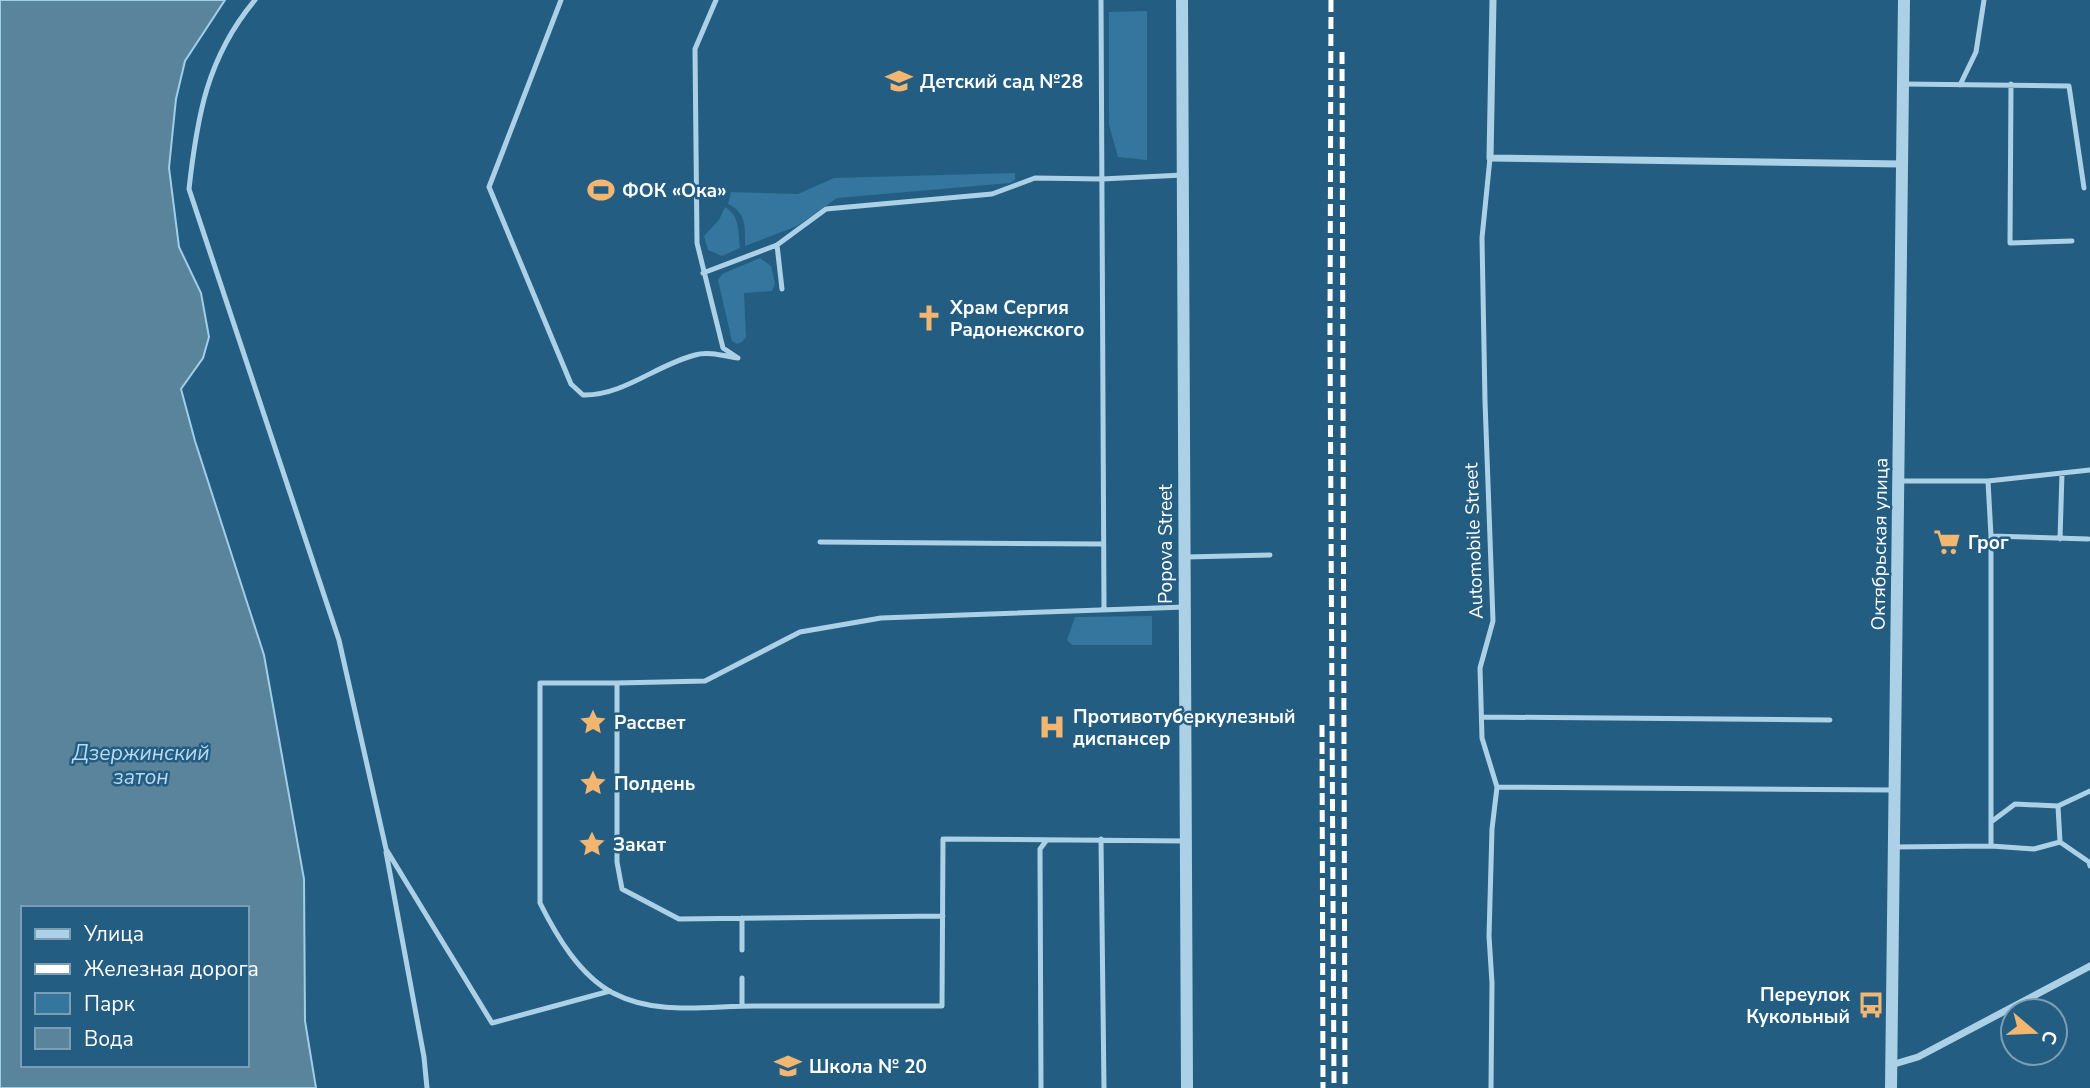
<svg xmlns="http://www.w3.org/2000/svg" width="2090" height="1088" viewBox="0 0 2090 1088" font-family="'Nunito Sans',sans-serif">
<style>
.green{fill:#34769e}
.water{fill:#5a839c;stroke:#a0cee8;stroke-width:2;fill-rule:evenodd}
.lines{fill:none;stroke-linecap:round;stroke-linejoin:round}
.service{stroke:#acd1e7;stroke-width:5}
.minor{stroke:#acd1e7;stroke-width:7}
.tertiary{stroke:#acd1e7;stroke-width:12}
.rail{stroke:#fff;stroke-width:5;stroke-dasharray:12 5;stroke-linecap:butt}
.labels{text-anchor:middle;stroke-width:5;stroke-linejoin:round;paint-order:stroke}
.poi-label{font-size:19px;font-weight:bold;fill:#fff;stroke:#245d82;text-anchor:start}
.street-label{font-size:19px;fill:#fff;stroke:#245d82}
.water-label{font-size:21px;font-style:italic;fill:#b8daef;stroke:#245d82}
</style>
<rect width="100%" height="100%" fill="#245d82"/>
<path class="green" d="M1147,11V160L1118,157L1109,125V12Z
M1015,173V180L1010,183L837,198L797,226L745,246C745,227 747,213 728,204L731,192L798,194L834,178Z
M725,207C740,216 738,231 740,248L722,256L708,250L704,236L719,220Z
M760,258L771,266L775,284L772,291L744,293L746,337L742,342L737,344L732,341L718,280L722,274Z
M1152,616V645H1072L1067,640L1075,617Z"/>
<path class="water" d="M0,0H225L185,61L176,99L172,138L169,168L179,247L201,293L209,337L203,358L181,389L195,441L264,655L304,879L305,1021L316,1088H0ZM23,908H247V1065H23Z"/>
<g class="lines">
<path class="service" d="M255,0C207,57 197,117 189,189L339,640L386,849L492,1023L610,991
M561,0L489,187L571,384L583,395C623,396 656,365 695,355C708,351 725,356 738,358L723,348L697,243L695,49L716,0
M1101,0L1104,609
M1904,84L2069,86L2084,188
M2011,84L2010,243L2072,241
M1960,85L1976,52L1984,0
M1490,158L1482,238L1485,401L1493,621L1480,668L1482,738L1497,787L1492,829L1489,936L1492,983L1491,1088
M703,273L777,245
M782,289L777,245L826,209L992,194L1035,178L1102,179L1183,175
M1899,481H1988L2090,470
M1988,481L1991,536L2088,539
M2060,539L2062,473
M820,542L1103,544
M1186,557L1270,555
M617,683L705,681L800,632L881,618L1185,607
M1482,717L1830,720
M1497,787L1893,790
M2090,791L2058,806L2060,842L2089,862L2090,866
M1991,822L2015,804L2058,806
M1101,839L1104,1088
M1991,846V536
M1894,847L1991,846L2034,849L2060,842
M386,852L424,1057L427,1088
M943,916L679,919L622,889L617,862V683H540V903C556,935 579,975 613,993C657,1016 707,1006 755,1006C817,1006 880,1006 942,1006L943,839L1186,841
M742,918V950
M742,978V1006
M1041,1088L1040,849L1046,841"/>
<path class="minor" d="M1493,0L1490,158L1901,164
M1891,1065L1918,1057L2090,966"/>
<path class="tertiary" d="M1182,0L1187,1088
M1891,1088L1904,0"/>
<path class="rail" d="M1331,0L1330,337L1334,1088
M1342,52L1345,1088
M1322,725L1323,1088"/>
</g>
<defs>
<g id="school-bare" transform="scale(2.1)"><path d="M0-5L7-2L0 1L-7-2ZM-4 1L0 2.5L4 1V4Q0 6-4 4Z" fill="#f2b670" stroke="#245d82" stroke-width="2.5" paint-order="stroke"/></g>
<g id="stadium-bare" transform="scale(2.1)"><path d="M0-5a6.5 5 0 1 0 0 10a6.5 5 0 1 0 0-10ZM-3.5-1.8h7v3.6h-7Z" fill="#f2b670" stroke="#245d82" stroke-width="2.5" paint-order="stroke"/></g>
<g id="church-bare" transform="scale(2.1)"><path d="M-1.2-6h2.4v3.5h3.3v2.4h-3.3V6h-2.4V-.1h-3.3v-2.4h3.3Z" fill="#f2b670" stroke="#245d82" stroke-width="2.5" paint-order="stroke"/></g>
<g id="supermarket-bare" transform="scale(2.1)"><path d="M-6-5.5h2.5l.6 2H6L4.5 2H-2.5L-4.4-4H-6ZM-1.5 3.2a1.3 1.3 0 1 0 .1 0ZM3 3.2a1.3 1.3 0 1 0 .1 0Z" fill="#f2b670" stroke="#245d82" stroke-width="2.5" paint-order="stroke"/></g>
<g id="sight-bare" transform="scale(2.1)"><path d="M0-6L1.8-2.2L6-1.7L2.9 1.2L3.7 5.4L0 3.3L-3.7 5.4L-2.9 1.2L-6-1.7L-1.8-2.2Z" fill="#f2b670" stroke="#245d82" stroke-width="2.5" paint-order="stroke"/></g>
<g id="hospital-bare" transform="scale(2.1)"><path d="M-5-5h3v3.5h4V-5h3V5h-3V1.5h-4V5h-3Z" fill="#f2b670" stroke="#245d82" stroke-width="2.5" paint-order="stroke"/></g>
<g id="bus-bare" transform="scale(2.1)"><path d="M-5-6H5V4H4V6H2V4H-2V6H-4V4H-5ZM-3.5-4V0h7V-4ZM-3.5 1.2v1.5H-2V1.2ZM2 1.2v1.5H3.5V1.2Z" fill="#f2b670" stroke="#245d82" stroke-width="2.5" paint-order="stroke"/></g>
</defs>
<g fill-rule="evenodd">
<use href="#school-bare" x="899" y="81"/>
<use href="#stadium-bare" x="601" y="190"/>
<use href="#church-bare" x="929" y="318"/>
<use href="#supermarket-bare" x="1947" y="542"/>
<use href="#sight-bare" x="593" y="722"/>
<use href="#hospital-bare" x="1052" y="727"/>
<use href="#sight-bare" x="593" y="783"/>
<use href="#sight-bare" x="592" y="844"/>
<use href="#bus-bare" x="1871" y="1005"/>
<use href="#school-bare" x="788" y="1066"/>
</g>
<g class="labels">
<g class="poi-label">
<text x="920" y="88">Детский сад №28</text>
<text x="622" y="197">ФОК «Ока»</text>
<text x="950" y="314">Храм Сергия<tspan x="950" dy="22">Радонежского</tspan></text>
<text x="1968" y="549">Грог</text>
<text x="1073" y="723">Противотуберкулезный<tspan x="1073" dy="22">диспансер</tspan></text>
<text x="614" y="729">Рассвет</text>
<text x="614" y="790">Полдень</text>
<text x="613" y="851">Закат</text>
<text x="1850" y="1001" text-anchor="end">Переулок<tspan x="1850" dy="22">Кукольный</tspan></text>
<text x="809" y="1073">Школа № 20</text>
</g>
<g class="street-label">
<text transform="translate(1473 541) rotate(-92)" y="7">Automobile Street</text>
<text transform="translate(1165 544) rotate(-90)" y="7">Popova Street</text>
<text transform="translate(1879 544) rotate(-89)" y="7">Октябрьская улица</text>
</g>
<g class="water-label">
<text x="141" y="760">Дзержинский<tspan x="141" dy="24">затон</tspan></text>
</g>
</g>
<rect x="21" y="906" width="228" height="161" fill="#245d82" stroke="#7c9eb4" stroke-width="2"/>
<rect x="35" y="929" width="35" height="10" fill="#acd1e7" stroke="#7c9eb4" stroke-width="2"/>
<text x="84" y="941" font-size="21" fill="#ffffff">Улица</text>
<rect x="35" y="964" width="35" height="10" fill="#ffffff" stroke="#7c9eb4" stroke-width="2"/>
<text x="84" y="976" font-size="21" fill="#ffffff">Железная дорога</text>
<rect x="35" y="993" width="35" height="21" fill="#34769e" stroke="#7c9eb4" stroke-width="2"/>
<text x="84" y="1011" font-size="21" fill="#ffffff">Парк</text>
<rect x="35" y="1028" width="35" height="21" fill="#5a839c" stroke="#7c9eb4" stroke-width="2"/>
<text x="84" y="1046" font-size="21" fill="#ffffff">Вода</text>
<g transform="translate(2034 1032) rotate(109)"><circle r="33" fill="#245d82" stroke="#7c9eb4" stroke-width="2"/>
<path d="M0-5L12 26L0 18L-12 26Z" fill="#f2b670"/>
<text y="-10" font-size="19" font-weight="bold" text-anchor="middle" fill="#ffffff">С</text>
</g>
</svg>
